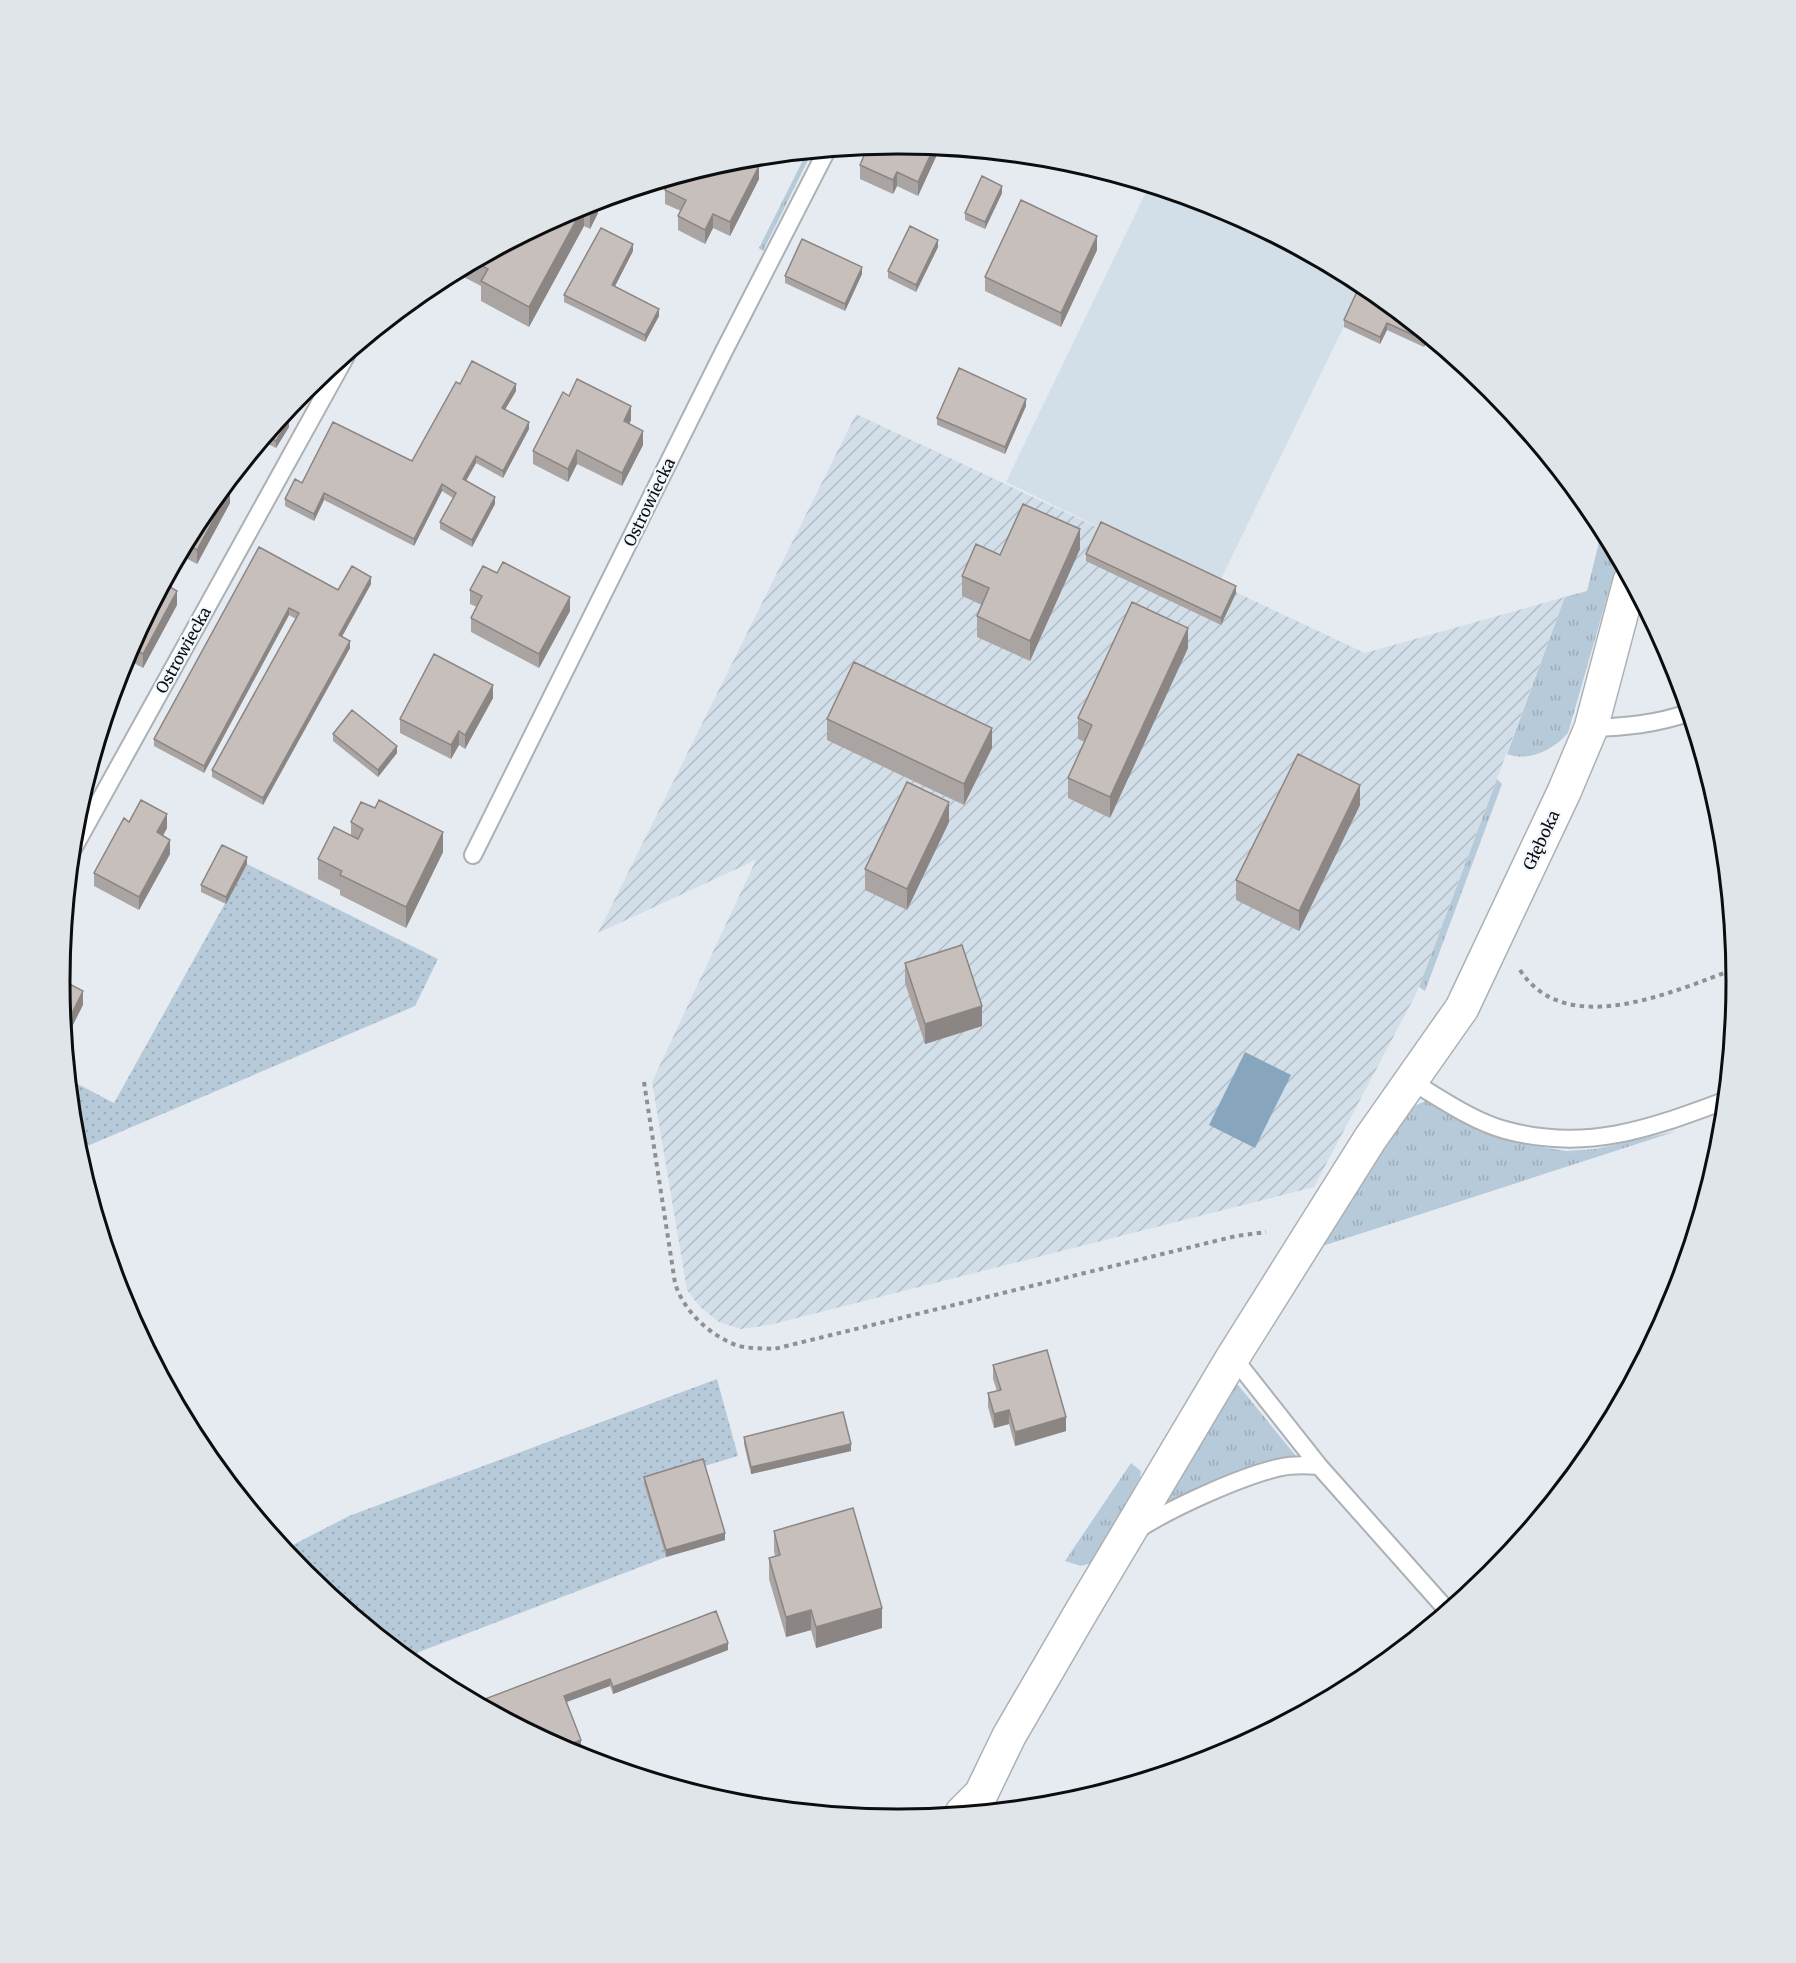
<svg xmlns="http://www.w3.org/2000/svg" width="1796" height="1963" viewBox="0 0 1796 1963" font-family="Merriweather,serif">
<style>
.built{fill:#d2dee8}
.industrial{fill:url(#industrial-furrows)}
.grass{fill:url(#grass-tufts)}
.garden{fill:url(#garden-dots)}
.water{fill:#87a6bd}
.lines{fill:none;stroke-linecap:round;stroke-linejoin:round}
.service-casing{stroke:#abb1b5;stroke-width:20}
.minor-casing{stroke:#abb1b5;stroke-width:36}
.path{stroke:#8c9194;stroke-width:4;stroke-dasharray:4.5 4.5;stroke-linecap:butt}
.service{stroke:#fff;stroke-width:16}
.minor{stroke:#fff;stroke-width:33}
.wall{fill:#aaa4a2}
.shaded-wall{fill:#8b8684}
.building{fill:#c6bfbc;stroke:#8b8684;stroke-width:1.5}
.labels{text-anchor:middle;stroke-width:4.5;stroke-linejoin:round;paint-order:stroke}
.street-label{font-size:16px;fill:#0b0d0f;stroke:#f2f8fd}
.rim{fill:none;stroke:#0b0d0f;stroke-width:3}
</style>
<defs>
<pattern id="industrial-furrows" width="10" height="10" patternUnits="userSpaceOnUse" patternTransform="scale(1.5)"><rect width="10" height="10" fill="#d2dee8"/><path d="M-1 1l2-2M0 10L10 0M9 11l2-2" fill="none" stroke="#b3bdc6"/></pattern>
<pattern id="grass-tufts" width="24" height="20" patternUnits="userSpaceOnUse" patternTransform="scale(1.5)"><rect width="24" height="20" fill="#b7cad9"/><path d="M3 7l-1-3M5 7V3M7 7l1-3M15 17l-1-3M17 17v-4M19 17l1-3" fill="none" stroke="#9cacb9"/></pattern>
<pattern id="garden-dots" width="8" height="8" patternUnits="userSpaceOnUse" patternTransform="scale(1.5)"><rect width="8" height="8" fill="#b7cad9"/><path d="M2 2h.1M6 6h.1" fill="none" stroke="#9cacb9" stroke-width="1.8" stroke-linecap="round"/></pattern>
</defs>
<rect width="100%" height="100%" fill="#e5ebf0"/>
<path class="built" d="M1149,186L1219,207L1364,285L1218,585L1006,482Z"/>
<path class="industrial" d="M856,414L1365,653L1565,597L1417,992L1314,1187L769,1325L741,1329L719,1322L700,1307L687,1290L652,1082L756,860L598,933Z"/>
<path class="grass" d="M807,152H812L763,251L759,248Z
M1602,530L1618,559L1568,733C1553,750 1529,762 1507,754L1565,597L1587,591Z
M1497,779L1502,784L1425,991L1419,987Z
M1426,1101L1478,1131L1516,1143L1566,1151L1595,1149L1677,1131L1313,1249L1411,1107Z
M1234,1380L1296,1456L1256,1466L1158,1506Z
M1131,1463L1141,1471L1140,1478L1091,1563L1081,1566L1065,1561Z"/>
<path class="garden" d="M247,864L438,959L415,1006L78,1150L70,1080L114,1103Z
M717,1379L738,1456L644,1484L666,1557L406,1657L305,1574L285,1549L349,1516Z"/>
<path class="water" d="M1245,1052L1291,1075L1255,1148L1209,1125Z"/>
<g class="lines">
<g class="service-casing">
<path id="service" d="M1591,728C1625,727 1656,724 1688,713
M73,849L346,356
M473,855L723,353L827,150
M1411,1081C1440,1098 1472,1121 1505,1130C1586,1152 1649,1129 1724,1101
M1233,1357L1319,1466L1447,1610
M1137,1530C1171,1508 1243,1475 1282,1467C1294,1464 1307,1465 1319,1466"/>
</g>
<g class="minor-casing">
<path id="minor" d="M962,1813L981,1794L1009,1736L1080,1614L1233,1357L1370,1139L1462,1008L1564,792L1591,728L1630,581"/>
</g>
<path class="path" d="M1520,970C1566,1041 1674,991 1735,969
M644,1082L675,1283C683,1310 709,1335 736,1345C747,1349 763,1348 774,1349L1236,1236L1266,1232"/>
<use href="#service" class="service"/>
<use href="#minor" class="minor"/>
</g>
<path class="wall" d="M898,144L940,148L918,196L897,186L893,194L860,179V165Z
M759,179L730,236L713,228L705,244L678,230V216L681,211L665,204V190Z
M1002,193L985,229L965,220V213Z
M598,201V213L590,229L584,226L529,327L481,301V286L458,274V271L578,207Z
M938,247L916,292L888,278V271Z
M1097,250L1061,327L985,291V277Z
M633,251L615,286L659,316L645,342L564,302V295Z
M862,274L845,311L785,283V276Z
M1361,283L1428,338L1424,347L1387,330L1380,344L1344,327V320Z
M460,384L516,391L505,409L529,429L503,478L476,463L466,481L495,504L472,547L440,529V522L453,498L442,491L414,546L324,500L314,521L285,506V499L302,483L412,461Z
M569,396L631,420L629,424L643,445L622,486L577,464L568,482L533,464V451Z
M1026,406L1005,454L937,425V418Z
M283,417L289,427L276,448L262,441Z
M230,503L197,564L180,555L201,516Z
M259,547L338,590L371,584L342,636L350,648L263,805L212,777V770L296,619L289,615L204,773L154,746V739Z
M1080,549L1030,661L977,637V616L982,605L962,596V576L1000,555Z
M1086,554L1236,593L1221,625L1086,561Z
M497,573L570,611L539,668L471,632V618L477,607L470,604V590Z
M165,584L177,605L143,668L125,658Z
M1188,648L1110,818L1068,798V778L1085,742L1078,739V718Z
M493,698L465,749L459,745L451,759L400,733V719Z
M827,719L992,748L964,805L827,740Z
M333,734L397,753L378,777L333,741Z
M1360,805L1299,931L1236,900V880Z
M129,822L167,828L163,836L170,854L139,910L94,886V873Z
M351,822L443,852L406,928L340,895V890L318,879V859L351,835Z
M949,822L907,910L865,890V869Z
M247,864L226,904L201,892V885Z
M905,963L982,1026L925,1044L905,983Z
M993,1365L1066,1431L1015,1446L1009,1424L994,1428L988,1407V1393L997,1391L993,1379Z
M744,1437L851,1451L751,1474L744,1444Z
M644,1477L725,1540L666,1557L644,1484Z
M774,1531L882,1628L816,1648L811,1630L786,1637L769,1579V1558L775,1556L774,1551Z
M728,1650L613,1694L610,1686L566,1702L581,1747L569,1751L477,1702Z"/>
<path class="shaded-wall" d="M934,147L940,148L918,196V182Z
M759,166V179L730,236V222Z
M897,172V186L893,194V180Z
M1002,186V193L985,229V222Z
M598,201V213L590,229V208L593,203Z
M584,206V226L529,327V307Z
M713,214V228L705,244V230Z
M1097,236V250L1061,327V313Z
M938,240V247L916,292V285Z
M633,244V251L612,292V285Z
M862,267V274L845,311V304Z
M659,309V316L645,342V335Z
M1387,323V330L1380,344V337Z
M1426,336L1428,338L1424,347V340Z
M516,384V391L502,415V408Z
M1026,399V406L1005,454V447Z
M631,406V420L624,435V421Z
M289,420V427L276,448V441Z
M529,422V429L503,478V471Z
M643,431V445L622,486V473Z
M577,450V464L568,482V469Z
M476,456V463L463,486V479Z
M442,484V491L414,546V539Z
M230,489V503L197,564V550Z
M324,493V500L314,521V514Z
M495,497V504L472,547V540Z
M1080,529V549L1030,661V641Z
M371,577V584L339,642V635Z
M1236,586V593L1221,625V618Z
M177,591V605L143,668V654Z
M570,597V611L539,668V654Z
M289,608V615L204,773V766Z
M1188,628V648L1110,818V797Z
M350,641V648L263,805V798Z
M493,685V698L465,749V735Z
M992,728V748L964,805V784Z
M103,731V740L97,751Z
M459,731V745L451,759V745Z
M397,746V753L378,777V770Z
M1360,785V805L1299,931V911Z
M949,802V822L907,910V889Z
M167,814V828L157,846V832Z
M443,832V852L406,928V907Z
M170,840V854L139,910V897Z
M247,857V864L226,904V897Z
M83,991V1005L66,1039L65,1027Z
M982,1006V1026L925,1044V1024Z
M1009,1410V1424L994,1428V1414Z
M1066,1417V1431L1015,1446V1432Z
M851,1444V1451L751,1474V1467Z
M725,1533V1540L666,1557V1550Z
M882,1608V1628L816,1648V1627Z
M811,1610V1630L786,1637V1617Z
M728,1643V1650L613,1694V1687Z
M610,1679V1686L564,1703V1696Z
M581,1740V1747L569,1751L562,1747Z"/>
<path class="building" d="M898,144L934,147L918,182L897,172L893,180L860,165L868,146Z
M745,159L759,166L730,222L713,214L705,230L678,216L686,200L665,190L671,179L735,160Z
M982,176L1002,186L985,222L965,213Z
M1021,200L1097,236L1061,313L985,277Z
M593,203L590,208L584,206L529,307L481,281L488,269L475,262L578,207Z
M910,226L938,240L916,285L888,271Z
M601,228L633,244L612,285L659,309L645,335L564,295Z
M802,239L862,267L845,304L785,276Z
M1361,283L1426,336L1424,340L1387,323L1380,337L1344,320Z
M472,361L516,384L502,408L529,422L503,471L476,456L463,479L495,497L472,540L440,522L456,493L442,484L414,539L324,493L314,514L285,499L295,479L302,483L333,422L412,461L456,382L460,384Z
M959,368L1026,399L1005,447L937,418Z
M577,379L631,406L624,421L643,431L622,473L577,450L568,469L533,451L563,392L569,396Z
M283,417L289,420L276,441L267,436Z
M225,487L230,489L197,550L186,544L201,516Z
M1023,504L1080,529L1030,641L977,616L989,588L962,576L976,544L1000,555Z
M1101,522L1236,586L1221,618L1086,554Z
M259,547L338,590L352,566L371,577L339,635L350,641L263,798L212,770L299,613L289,608L204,766L154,739Z
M503,562L570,597L539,654L471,618L482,596L470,590L483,566L497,573Z
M165,584L177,591L143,654L131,647Z
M1132,602L1188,628L1110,797L1068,778L1092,725L1078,718Z
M434,654L493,685L465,735L459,731L451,745L400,719Z
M854,662L992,728L964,784L827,719Z
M352,710L397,746L378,770L333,734Z
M1298,754L1360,785L1299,911L1236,880Z
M907,782L949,802L907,889L865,869Z
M141,800L167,814L157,832L170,840L139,897L94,873L124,818L129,822Z
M379,800L443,832L406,907L340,875L342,871L318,859L334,827L358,839L363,829L351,822L361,802L375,808Z
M222,845L247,857L226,897L201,885Z
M962,945L982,1006L925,1024L905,963Z
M60,979L83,991L65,1027L60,981Z
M1047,1350L1066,1417L1015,1432L1009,1410L994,1414L988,1393L1001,1390L993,1365Z
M843,1412L851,1444L751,1467L744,1437Z
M703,1459L725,1533L666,1550L644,1477Z
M853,1508L882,1608L816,1627L811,1610L786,1617L769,1558L780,1555L774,1531Z
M716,1611L728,1643L613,1687L610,1679L564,1696L581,1740L562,1747L503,1716L502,1713L500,1714L477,1702Z"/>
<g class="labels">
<g class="street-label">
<text transform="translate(649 502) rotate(-64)" y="6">Ostrowiecka</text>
<text transform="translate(183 650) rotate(-61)" y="6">Ostrowiecka</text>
<text transform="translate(1541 840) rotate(-65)" y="6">Głęboka</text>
</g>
</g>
<path d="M0 0H1796V1963H0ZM897 154H899A827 827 0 0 1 1726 981V982A827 827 0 0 1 899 1809H897A827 827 0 0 1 70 982V981A827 827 0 0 1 897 154Z" fill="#e0e5ea" fill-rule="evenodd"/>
<path class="rim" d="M897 154H899A827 827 0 0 1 1726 981V982A827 827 0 0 1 899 1809H897A827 827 0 0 1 70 982V981A827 827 0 0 1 897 154Z"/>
</svg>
